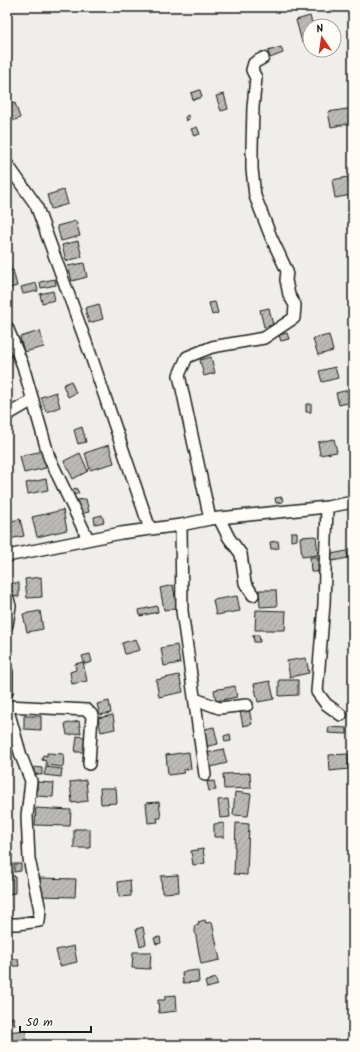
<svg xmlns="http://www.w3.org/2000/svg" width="360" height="1052" viewBox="0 0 360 1052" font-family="Kalam,sans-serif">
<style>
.building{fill:url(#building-hatch);stroke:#1c1c1c}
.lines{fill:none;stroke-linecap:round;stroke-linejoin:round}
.minor-casing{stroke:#1c1c1c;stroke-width:14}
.minor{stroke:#fdfcf7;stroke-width:11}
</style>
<defs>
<pattern id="building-hatch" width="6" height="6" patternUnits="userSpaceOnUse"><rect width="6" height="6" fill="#bbbab6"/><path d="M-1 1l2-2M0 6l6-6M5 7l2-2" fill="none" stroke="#a09f9c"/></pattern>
</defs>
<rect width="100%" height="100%" fill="#f0eeea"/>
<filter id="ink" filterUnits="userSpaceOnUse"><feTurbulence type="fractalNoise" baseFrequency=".025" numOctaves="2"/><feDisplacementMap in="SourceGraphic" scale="8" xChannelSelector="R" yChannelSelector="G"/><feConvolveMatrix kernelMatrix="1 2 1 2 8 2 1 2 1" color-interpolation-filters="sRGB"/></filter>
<g filter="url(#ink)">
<path class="building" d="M310,16L313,26H310V39L302,42L296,20Z
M281,47L283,53L270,58L268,51Z
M200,90L202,97L193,100L191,93Z
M224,94L228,109L221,111L216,96Z
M15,103L20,118L7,123V105Z
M353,108V123L331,127L328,112Z
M188,115L189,119L186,121L185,117Z
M197,127L200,134L194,136L191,129Z
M348,177L351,195L335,198L332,180Z
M64,190L68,204L51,209L47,195Z
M76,221L80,236L61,241L57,226Z
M78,241L82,257L66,261L62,245Z
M7,253L11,269L7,270Z
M84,263L87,277L72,281L68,266Z
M13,270L17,286L7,289V272Z
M55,279L56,285L41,288L40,282Z
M36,283L38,291L23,294L21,287Z
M53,291L55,300L42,303L40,294Z
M215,302L218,313L212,315L209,303Z
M99,304L103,319L89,323L85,308Z
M269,308L273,325L264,327L260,310Z
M40,331L44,347L24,352L20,337Z
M287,333L289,339L281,341L279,335Z
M329,335L333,351L318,355L313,339Z
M211,357L215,373L204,376L200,360Z
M335,367L338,378L322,382L319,371Z
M71,381L76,393L68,397L63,385Z
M349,390L352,402L339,405L336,393Z
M56,392L60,407L46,412L41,397Z
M306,404H311V412H306Z
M82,427L86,442L78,444L74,430Z
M334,439L337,452L320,455L318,442Z
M109,445L114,463L90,470L85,453Z
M43,451L46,468L24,473L20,456Z
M80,453L88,471L73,479L64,461Z
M46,479L48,490L28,494L26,483Z
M76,488L79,493L71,496L69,491Z
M282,497L283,502L276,503L275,498Z
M86,499L89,512L80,514L77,500Z
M63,510L67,530L37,537L32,517Z
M102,515L104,522L95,524L94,517Z
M20,519L24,536L9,539L7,522Z
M291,532H297V540L291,541Z
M316,536L318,555L302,557L300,537Z
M278,541L279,548L271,549L270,542Z
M347,551L348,558L332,561L331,554Z
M310,557H318V572H311Z
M41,577L42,597L27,598L25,579Z
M11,583H19V597L11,596Z
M173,585L177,608L164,610L160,588Z
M259,590H276L277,606L260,607Z
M237,596L240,611L216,615L213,600Z
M157,606L158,612L140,616L139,610Z
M256,610L286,611L285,630H255Z
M40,611L43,629L27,632L23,614Z
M253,635H259L260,642H254Z
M136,639L140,650L125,654L122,643Z
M177,645L180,663L164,666L161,648Z
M90,654L92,662L85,664L82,656Z
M306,658L309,673L290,677L287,661Z
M83,662L87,681L72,684L70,672L76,670L75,664Z
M179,675L183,692L159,697L156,680Z
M279,680H298V695L279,696Z
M270,681L274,699L258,702L254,684Z
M235,686L237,697L216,701L214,690Z
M109,701L111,713L100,715L97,704Z
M249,709L252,724L243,726L240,711Z
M113,715L115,729L101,732L98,718Z
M24,716H41V730L24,729Z
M79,721L81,733L67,735L65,724Z
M214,727L218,744L204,747L200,730Z
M329,727L347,728V734L328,733Z
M230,734L231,741L225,742L224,736Z
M77,736L85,737L83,752H75Z
M223,749L227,763L211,767L207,753Z
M189,752L191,769L183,770L184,773L168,775L166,755Z
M47,753L64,754L63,767L46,765V761L42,760L43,755L47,756Z
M348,754L349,769L330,771L329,755Z
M34,767L42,768V775L34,774Z
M46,767L62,769L61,777L44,775Z
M250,773L251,788L224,789L223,774Z
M86,780L88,801L72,803L70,782Z
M214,781L216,790L209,791L207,782Z
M37,782L54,783L53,797L37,796Z
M100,788H116L117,803L101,804Z
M235,792L251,794L248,816L233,815Z
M228,799L230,817L220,818L218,800Z
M159,802L161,818H157L158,822L148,823L146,803Z
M36,808L71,810L70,826L35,825Z
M224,823V837H214V824Z
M236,823L249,824L247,875L234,874Z
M74,829H90V848H74Z
M203,849L205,863L193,865L191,851Z
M14,864H21V871L14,872Z
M178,875L179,892L162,893L161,876Z
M8,876H15V893L8,894Z
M40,878L76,879L75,897L39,896Z
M130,880L131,896L119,897L118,882Z
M7,897H9V912H7Z
M205,920L206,923L212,922L220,960L201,964L194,926L199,925L198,922Z
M143,927L146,944L140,946L136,929Z
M160,937L161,943L156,944L154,938Z
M74,946L77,962L60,966L56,950Z
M133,952H151L150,969L132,968Z
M7,959H18L19,966H7Z
M198,970L199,982L183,983L182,972Z
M215,978L218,985L207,988L205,982Z
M176,995L177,1011L159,1013L158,1000H165V996Z
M13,1017L15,1025L9,1026L8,1018Z
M26,1030L27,1045H7V1032Z"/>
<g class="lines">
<g class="minor-casing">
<path id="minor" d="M7,164L36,205L91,356L150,529
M7,327L23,366L49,457L88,539
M7,415L33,400
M327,507L324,604L317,692L326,704L341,715
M219,518L229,538L241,554L245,583L253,595
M210,519L179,375L187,357L212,347L264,338L294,318L295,305L289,295L286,280L287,271L271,237L255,196L252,169V148L253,107L256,78L252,70L254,63L263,58
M181,525L182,611L205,775
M7,556L121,533L181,525L210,519L327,507L353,502
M7,595L10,606L7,625
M7,672V692
M195,699L219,708L247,705
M7,706L87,710L92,715L89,764
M7,707L21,756L31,781L27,816L29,859L40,910L39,921L18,924H7"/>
</g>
<use href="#minor" class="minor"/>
</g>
</g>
<rect width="360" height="1052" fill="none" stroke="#fdfcf7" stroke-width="24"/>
<rect x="12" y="12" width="336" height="1028" fill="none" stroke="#1c1c1c" stroke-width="1.5" filter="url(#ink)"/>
<g transform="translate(322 38) rotate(347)"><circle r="19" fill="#fdfcf7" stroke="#a3a29f"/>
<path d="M0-3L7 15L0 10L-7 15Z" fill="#c8321e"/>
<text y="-6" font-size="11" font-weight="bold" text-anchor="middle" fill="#1c1c1c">N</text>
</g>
<path d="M20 1026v6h71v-6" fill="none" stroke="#1c1c1c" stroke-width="2"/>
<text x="26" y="1026" font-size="12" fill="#1c1c1c" stroke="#fdfcf7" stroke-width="3" paint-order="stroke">50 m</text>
</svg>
